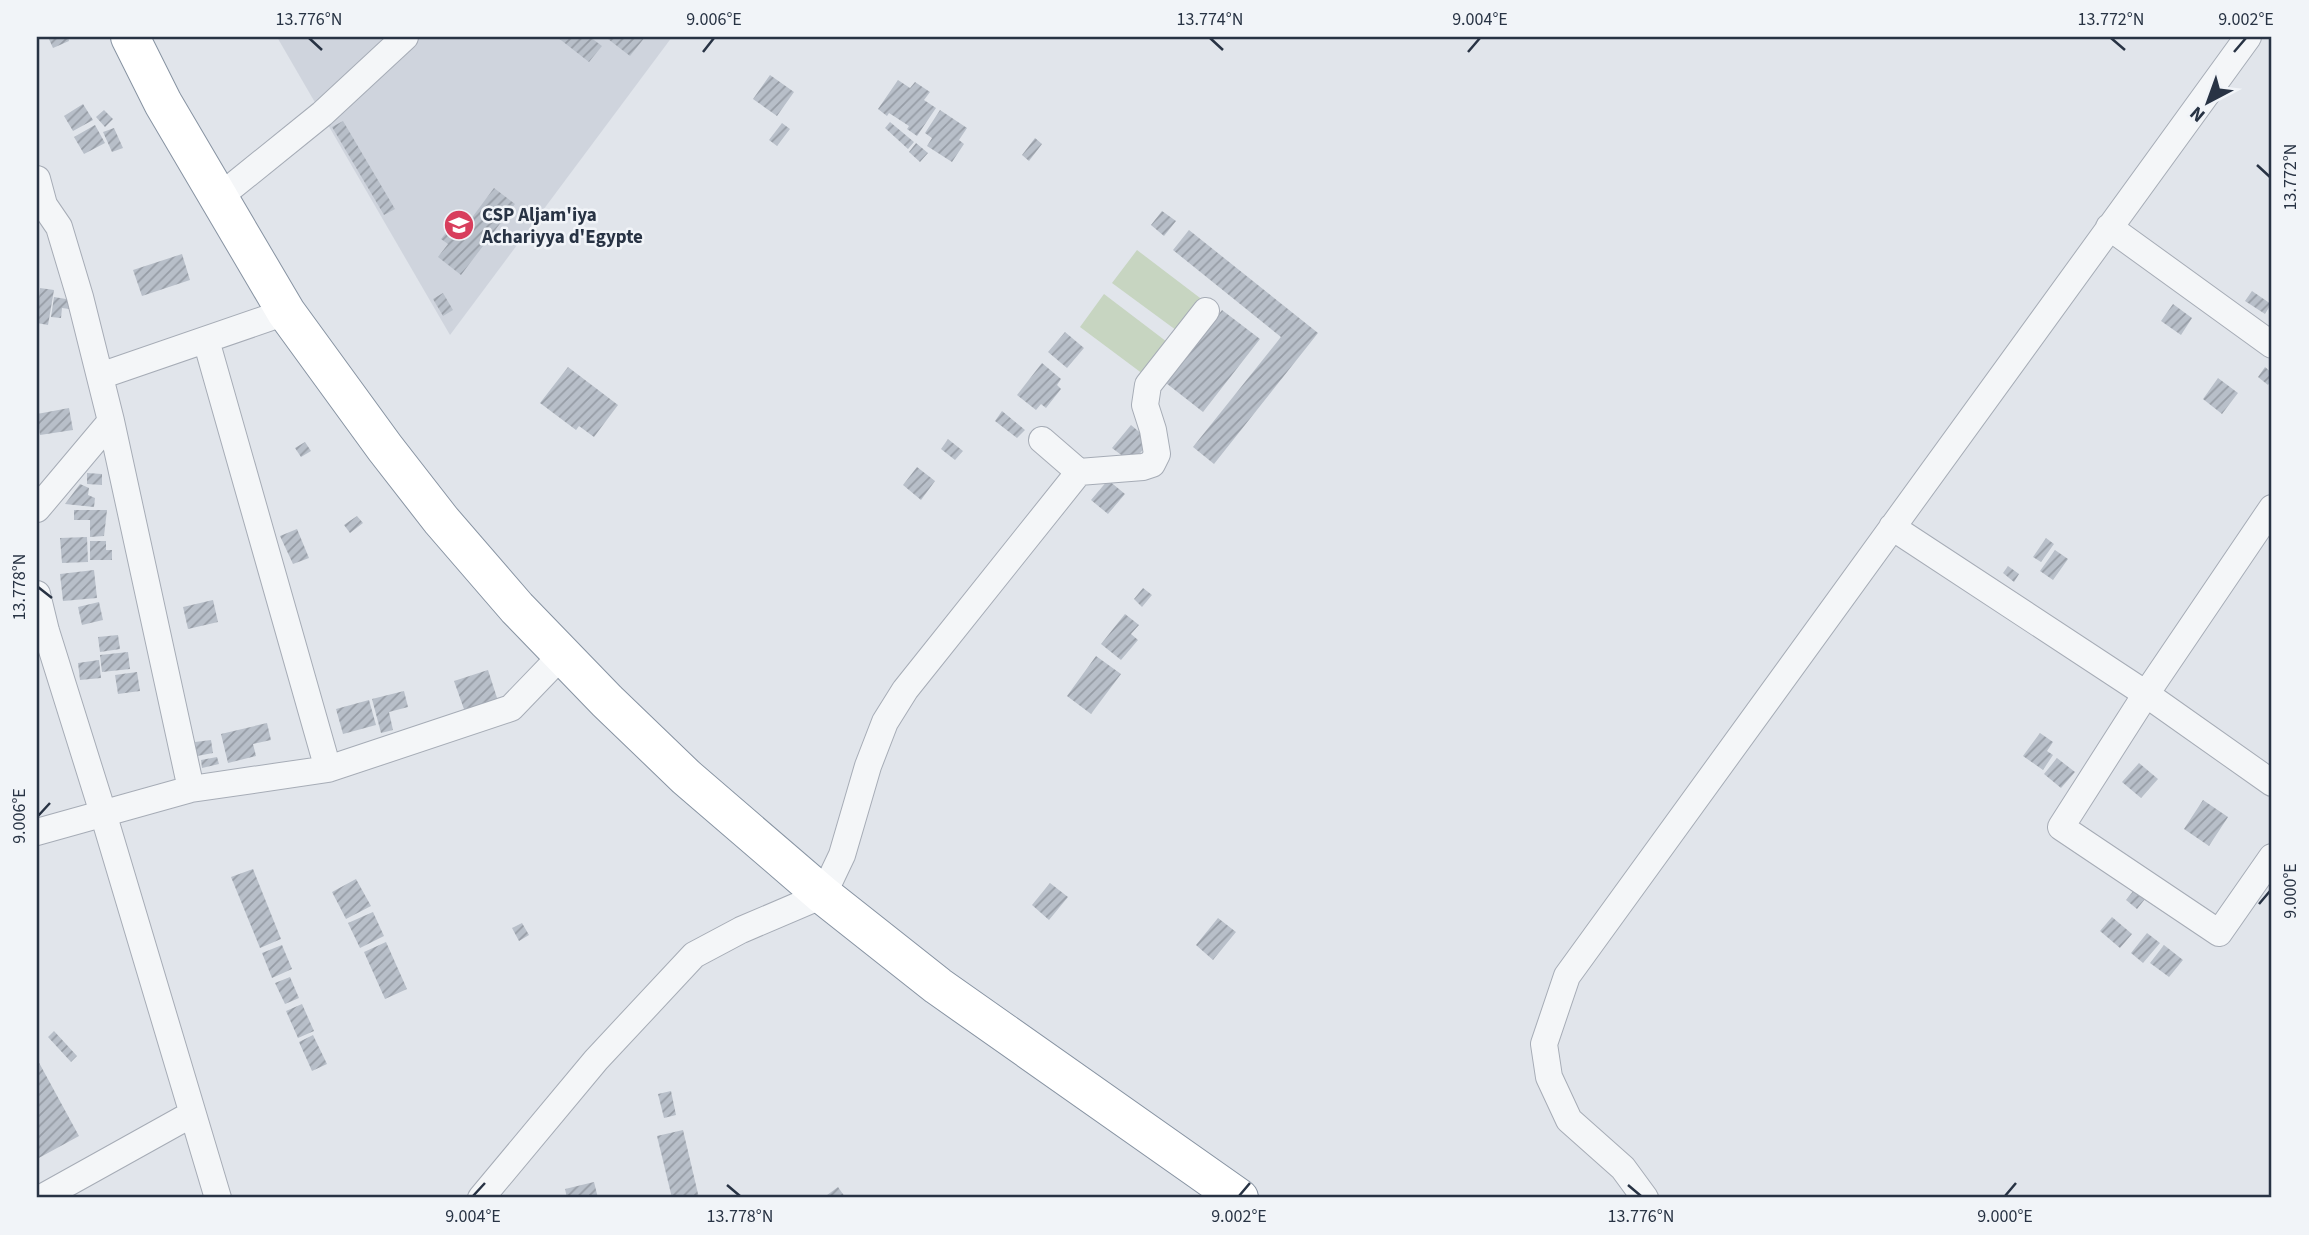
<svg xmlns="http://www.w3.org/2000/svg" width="2309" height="1235" viewBox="0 0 2309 1235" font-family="'Source Sans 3',sans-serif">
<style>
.built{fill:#cfd4dd}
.grass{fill:#c7d5c1}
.building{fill:url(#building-hatch)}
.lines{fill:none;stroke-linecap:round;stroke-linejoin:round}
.minor-casing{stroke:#a6acb6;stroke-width:28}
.highway-casing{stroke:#8793a2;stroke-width:40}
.minor{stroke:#f4f6f8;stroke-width:26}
.highway{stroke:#fff;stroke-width:38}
.ticks{fill:none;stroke:#283344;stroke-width:2.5}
.labels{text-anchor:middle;stroke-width:5;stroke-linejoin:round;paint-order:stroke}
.poi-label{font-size:19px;font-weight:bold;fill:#283344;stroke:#f1f4f8;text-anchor:start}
.neatline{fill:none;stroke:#283344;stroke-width:2.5}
.ticks-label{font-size:18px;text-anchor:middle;fill:#283344}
</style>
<defs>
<pattern id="building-hatch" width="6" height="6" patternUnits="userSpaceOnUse" patternTransform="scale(1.75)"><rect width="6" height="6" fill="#b8bfc9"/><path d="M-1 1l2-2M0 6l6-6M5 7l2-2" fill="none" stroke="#969ca5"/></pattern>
</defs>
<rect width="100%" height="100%" fill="#e1e5eb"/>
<path class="built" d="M277,37H672L450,335Z"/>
<path class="grass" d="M1137,250L1204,301L1180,333L1112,283Z
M1104,294L1171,345L1147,377L1080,327Z"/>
<path class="building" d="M48,37H68L69,41L53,48Z
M557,37H590L602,46L589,62Z
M610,37H645L630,56L608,39Z
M770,75L794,92L777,116L753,99Z
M898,80L910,88L915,82L930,92L924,100L936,108L917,136L907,129L909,126L889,113L887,116L878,109Z
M83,104L93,120L73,131L64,116Z
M104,110L113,119L105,127L96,117Z
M940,110L967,128L959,140L964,144L952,162L927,146L932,138L925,133Z
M343,121L395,209L384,215L332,127Z
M890,122L914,142L908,149L885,128Z
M782,123L790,129L777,146L769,140Z
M95,125L105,143L84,154L74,137Z
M114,128L123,148L112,152L103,132Z
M1035,138L1042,144L1029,161L1022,155Z
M916,143L928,153L920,162L909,152Z
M494,188L515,204L461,275L438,257L448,244L441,239L456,220L465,227Z
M1162,211L1176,221L1164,236L1151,225Z
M1189,230L1318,333L1214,464L1193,447L1281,337L1173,250Z
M182,254L190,280L142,296L133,270Z
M40,288L54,290L48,325L37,323Z
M2252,291L2271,304L2265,314L2245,301Z
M443,293L453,310L443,316L433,299Z
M54,297L78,301L77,310L62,308L61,318L51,317Z
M2173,304L2192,318L2181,335L2161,321Z
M1222,310L1260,339L1203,412L1166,383Z
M1065,332L1084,348L1067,368L1048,352Z
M1042,363L1061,379L1057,385L1061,389L1046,408L1041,404L1036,410L1017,395Z
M568,367L618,405L594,437L579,426L576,430L540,403Z
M2265,367L2272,373V379L2268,385L2258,377Z
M2218,378L2238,393L2222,414L2203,399Z
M69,408L73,430L40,435L37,414Z
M1002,411L1025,430L1017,438L995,421Z
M1131,425L1150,441L1132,463L1112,448Z
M948,439L963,451L955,460L941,449Z
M305,442L311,451L301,457L295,448Z
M917,467L935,481L921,500L903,485Z
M87,473L102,474V485L87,484Z
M1108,480L1125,494L1108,514L1091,500Z
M80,484L89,488L88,495L95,498L94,507L65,504Z
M74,510H107L104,536L90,537V520H74Z
M357,516L363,523L350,533L344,525Z
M297,529L309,558L293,564L280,536Z
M87,537L88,562L62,563L60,538Z
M2046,538L2054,544L2041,562L2033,557Z
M90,541H106V550H112V560H90Z
M2055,550L2068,559L2053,580L2040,571Z
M2008,566L2019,574L2014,582L2003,573Z
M94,570L97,598L63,601L60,574Z
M1143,588L1152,595L1142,607L1134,599Z
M213,600L218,622L188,629L183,607Z
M99,602L103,620L82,625L78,607Z
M1125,614L1139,625L1131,634L1138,640L1121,660L1101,644Z
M118,635L120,649L100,652L98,637Z
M128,652L130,669L102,672L100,655Z
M1096,656L1121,674L1091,714L1067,696Z
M99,660L101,678L80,680L78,663Z
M488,670L498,701L465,712L454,681Z
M137,672L140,691L118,694L115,675Z
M404,691L408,707L389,712L393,730L381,733L372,699Z
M369,700L376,725L343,734L336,709Z
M267,723L271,740L253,744L256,756L228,763L221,734Z
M2040,733L2053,742L2047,751L2053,755L2043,770L2023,756Z
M211,740L213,753L197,756L195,742Z
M217,757L219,764L202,768L201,760Z
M2057,758L2075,772L2061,788L2044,774Z
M2139,763L2158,779L2141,798L2122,782Z
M2203,800L2228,817L2209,846L2184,829Z
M253,869L281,939L260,948L231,877Z
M356,879L371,906L346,919L332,892Z
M1050,883L1068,897L1049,920L1032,905Z
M2134,890L2145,899L2137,909L2126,900Z
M373,912L384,936L360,948L348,923Z
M2112,917L2132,934L2120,948L2100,931Z
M1218,918L1236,932L1213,960L1196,945Z
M522,923L529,935L519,941L512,928Z
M2147,933L2160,943L2143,963L2131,953Z
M386,942L407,989L385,999L364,952Z
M282,945L292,969L272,978L262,953Z
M2164,945L2183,960L2169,977L2150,963Z
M290,977L299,998L285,1004L275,983Z
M302,1004L314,1031L298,1038L286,1011Z
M54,1031L77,1056L71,1062L48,1037Z
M313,1035L327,1064L312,1071L299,1042Z
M37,1059L79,1136L37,1159Z
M671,1091L676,1115L664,1118L658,1094Z
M683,1130L699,1198H672L657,1136Z
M594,1182L598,1198H567L565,1189Z
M838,1187L845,1197L823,1198Z"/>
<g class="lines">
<g class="minor-casing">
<path id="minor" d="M37,179L44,205L59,227L80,297L111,421L191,789
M218,198L322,114L405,37
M2109,227L2272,345
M100,376L286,312
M1042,440L1079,472
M2272,508L2146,694L2061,827L2219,933L2272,857
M37,509L111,421
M1892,527L2146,694L2272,783
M37,594L46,631L103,813L218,1198
M328,769L511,708L562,655
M37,832L191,789L328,769L206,340
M41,1198L192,1114
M481,1198L596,1060L694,955L741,930L823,895L842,855L868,766L885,722L905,690L1079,472L1143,467L1152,464L1157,454L1153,430L1145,405L1148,385L1206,311
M1645,1198L1623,1168L1569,1120L1549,1077L1544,1044L1567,976L2248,37"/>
</g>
<g class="highway-casing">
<path id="highway" d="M130,37L163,103L286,312L385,448L441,520L517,608L607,701L686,777L823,895L938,986L1239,1198"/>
</g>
<use href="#minor" class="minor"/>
<use href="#highway" class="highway"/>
</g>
<path class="ticks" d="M309,38L322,50M1210,38L1223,50M2111,38L2125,50M703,52L714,38M1468,52L1480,38M2234,52L2246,38M2257,165L2270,177M38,587L52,598M38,816L50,803M2259,904L2270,891M727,1185L740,1196M1628,1185L1641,1196M473,1196L485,1183M1239,1196L1250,1183M2005,1196L2016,1183"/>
<defs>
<g id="school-disc" transform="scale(1.575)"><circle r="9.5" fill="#d83e5d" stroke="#f1f4f8"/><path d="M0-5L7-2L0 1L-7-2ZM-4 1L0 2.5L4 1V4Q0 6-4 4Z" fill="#fff"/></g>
</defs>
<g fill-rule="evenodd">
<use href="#school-disc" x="459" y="225"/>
</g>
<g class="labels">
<g class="poi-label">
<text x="482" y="221">CSP Aljam'iya<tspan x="482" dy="22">Achariyya d'Egypte</tspan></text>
</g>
</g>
<rect width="2309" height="1235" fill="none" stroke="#f1f4f8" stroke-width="77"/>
<g transform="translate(2208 102) rotate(221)" stroke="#f1f4f8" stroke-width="5" paint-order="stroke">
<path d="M0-5L12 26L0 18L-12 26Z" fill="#283344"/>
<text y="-10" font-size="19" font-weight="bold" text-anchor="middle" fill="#283344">N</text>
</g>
<rect x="38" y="38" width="2232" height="1158" class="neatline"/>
<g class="ticks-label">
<text x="309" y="25">13.776°N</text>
<text x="714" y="25">9.006°E</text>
<text x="1210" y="25">13.774°N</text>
<text x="1480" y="25">9.004°E</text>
<text x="2111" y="25">13.772°N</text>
<text x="2246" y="25">9.002°E</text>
<text transform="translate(2290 177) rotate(-90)" y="6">13.772°N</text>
<text transform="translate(19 587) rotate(-90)" y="6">13.778°N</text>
<text transform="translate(19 816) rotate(-90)" y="6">9.006°E</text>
<text transform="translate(2290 891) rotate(-90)" y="6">9.000°E</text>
<text x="473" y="1222">9.004°E</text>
<text x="740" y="1222">13.778°N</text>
<text x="1239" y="1222">9.002°E</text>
<text x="1641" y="1222">13.776°N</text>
<text x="2005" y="1222">9.000°E</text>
</g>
</svg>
